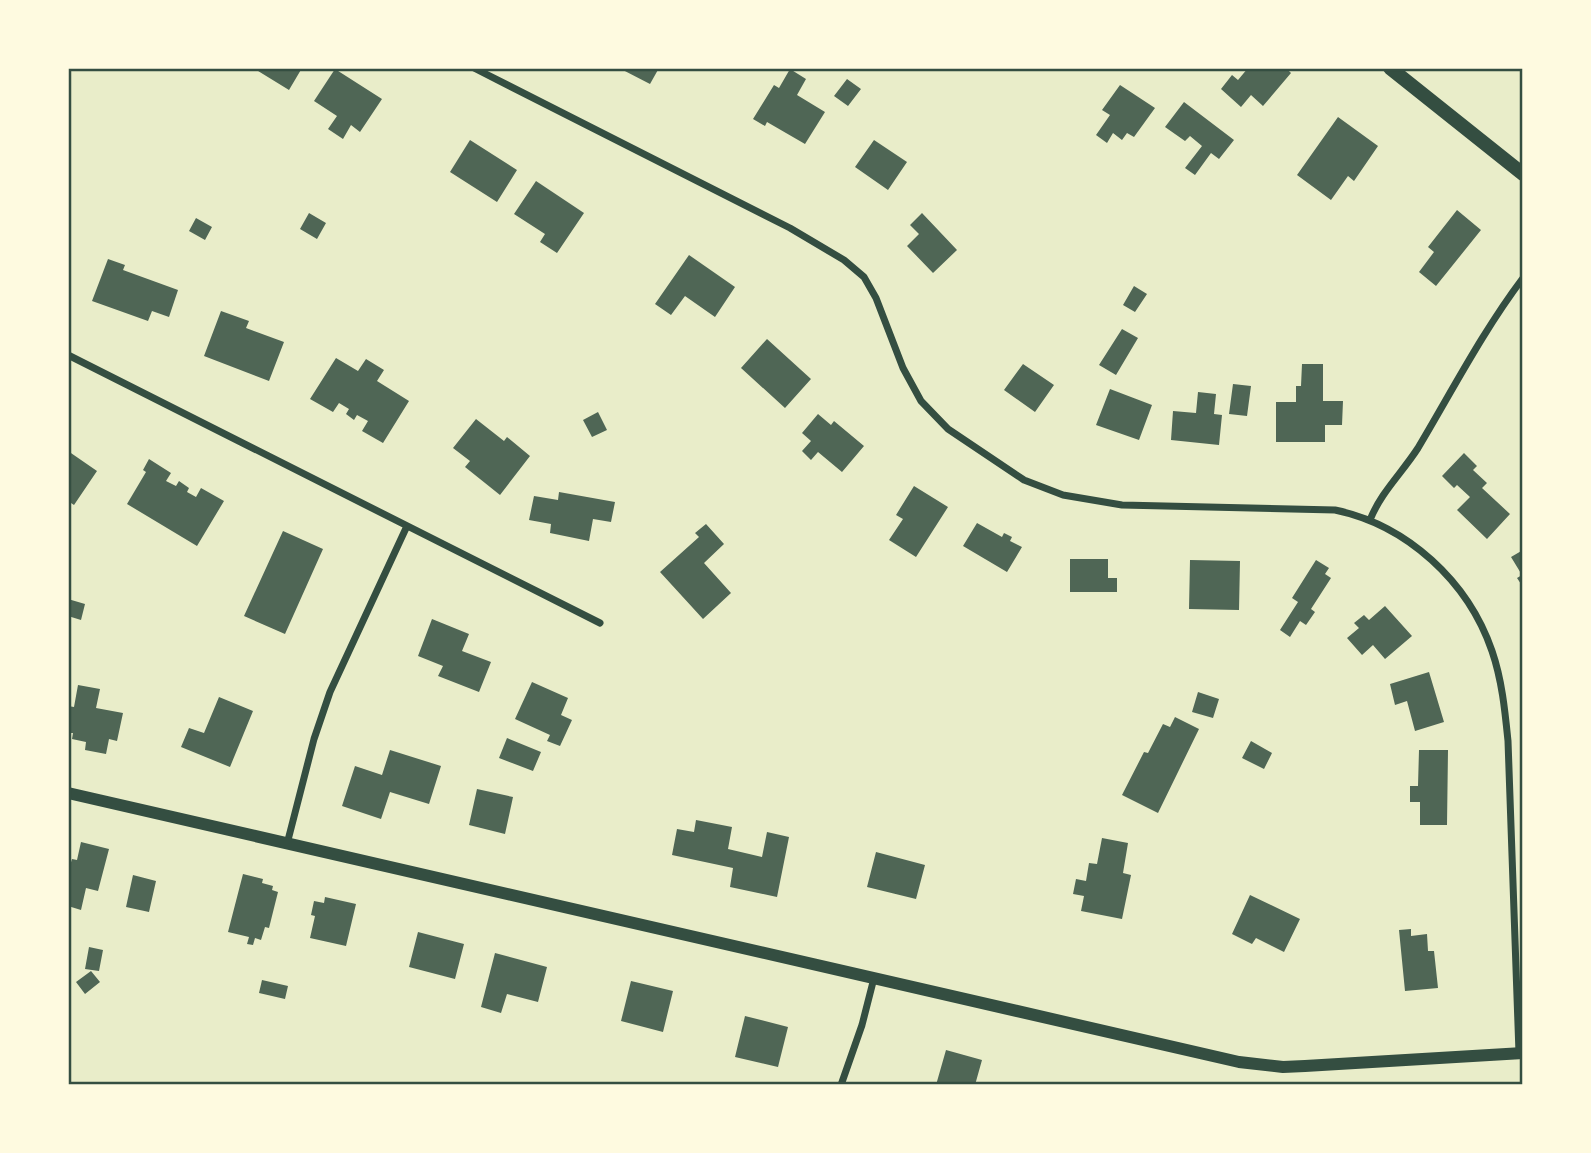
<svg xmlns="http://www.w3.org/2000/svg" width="1591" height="1153" viewBox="0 0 1591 1153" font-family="Literata,serif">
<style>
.building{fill:#4f6655}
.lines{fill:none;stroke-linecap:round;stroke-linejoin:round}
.minor{stroke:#344e41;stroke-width:7}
.tertiary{stroke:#344e41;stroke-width:12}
.secondary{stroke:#344e41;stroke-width:14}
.neatline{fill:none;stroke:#344e41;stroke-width:2.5}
</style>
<rect width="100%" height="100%" fill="#e9edc9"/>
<path class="building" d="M253,68H302L289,90Z
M619,68H659L650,84Z
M1248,68H1289L1288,70L1291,73L1263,106L1251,95L1241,107L1221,89L1232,75L1238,80Z
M335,69L382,99L360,132L351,125L343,139L328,129L337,116L314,101Z
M790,69L806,79L797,95L825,112L805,144L767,122L765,126L753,119L774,85L779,88Z
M847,79L861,89L848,106L834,96Z
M1120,85L1155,108L1134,137L1127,133L1122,140L1113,133L1107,143L1096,135L1110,115L1102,110Z
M1184,102L1234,140L1219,159L1211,153L1195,175L1185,168L1202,146L1190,136L1185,141L1165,127Z
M1338,117L1378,146L1354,181L1348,176L1331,200L1297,175Z
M470,140L517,170L497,202L450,172Z
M874,140L907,162L888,190L855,167Z
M536,181L584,213L557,253L540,242L545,234L514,214Z
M1457,210L1481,230L1436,286L1419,272L1434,252L1428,247Z
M309,213L326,223L317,239L300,229Z
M922,213L957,250L933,273L907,246L919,234L910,225Z
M196,218L212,227L205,240L189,231Z
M689,255L735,287L715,317L685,296L671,315L655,304Z
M108,259L125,265L123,270L178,290L169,317L152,311L148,321L92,301Z
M1134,286L1147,294L1135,312L1123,305Z
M221,311L249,321L246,328L284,342L269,381L204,356Z
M1122,329L1138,338L1116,375L1099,365Z
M767,339L811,379L785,408L741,368Z
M336,358L358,371L366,359L384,370L377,381L409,401L383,443L362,431L368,421L357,415L354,420L346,414L349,409L339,403L333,412L310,399Z
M1023,364L1054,385L1035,412L1004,390Z
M1302,364H1323V401H1343L1342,425H1325V442H1276V402H1296V386H1301Z
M1233,384L1251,386L1247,416L1229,414Z
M1110,389L1152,405L1139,440L1096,425Z
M1198,392L1216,394L1214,414L1222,415L1219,445L1171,440L1173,411L1196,413Z
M598,412L607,430L592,437L583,420Z
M818,414L831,425L834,421L864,446L842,472L818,452L811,460L802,451L811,441L802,433Z
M476,419L504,441L507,437L530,456L500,495L465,467L470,461L453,448Z
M68,451L97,471L74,505L68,501Z
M1464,453L1477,466L1473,470L1487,483L1482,488L1510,514L1487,539L1457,510L1470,497L1457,485L1454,488L1442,476Z
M149,459L171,473L166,481L176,486L179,481L189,488L187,492L196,497L201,488L224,501L197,546L127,504L146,472L143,470Z
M914,486L948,507L916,557L889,540L903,519L896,515Z
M559,492L615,502L611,522L593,519L589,541L550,533L551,524L529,520L534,496L558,500Z
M977,523L1002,537L1004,533L1012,537L1010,541L1022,547L1007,572L963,546Z
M706,524L724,544L704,563L731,593L703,619L660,572L699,537L695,533Z
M283,531L323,549L285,634L244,616Z
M1523,550V587L1517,578L1522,575L1511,557Z
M1070,559H1108V578H1117V592H1070Z
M1190,560L1240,561L1239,610L1189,609Z
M1316,560L1329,568L1325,574L1331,578L1311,609L1315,612L1306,625L1300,621L1290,637L1280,630L1298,602L1292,598Z
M68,599L85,604L81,620L68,616Z
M1385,606L1412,636L1385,659L1373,645L1362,655L1347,638L1359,628L1354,623L1364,615L1369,620Z
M432,619L469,634L462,651L491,662L479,692L438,676L443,666L418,656Z
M1429,672L1444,722L1415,731L1407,701L1395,705L1390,684Z
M532,682L568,698L561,715L572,720L560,746L547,741L550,735L515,719Z
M78,685L100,689L96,708L123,713L117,741L109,739L106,754L85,750L86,742L72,739L73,733H68V706L74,707Z
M1198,692L1219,699L1213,718L1192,712Z
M219,697L253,711L230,767L181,747L189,728L204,733Z
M1175,717L1199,729L1158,813L1122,795L1144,752L1148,753L1163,724L1170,727Z
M507,738L541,752L533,771L499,758Z
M1251,741L1272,753L1264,769L1242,758Z
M390,750L441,766L429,804L390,792L381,819L342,806L355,766L382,775Z
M1419,750H1448L1447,825H1420V802H1410V786H1418Z
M477,789L513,797L505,834L469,825Z
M696,820L732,827L728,849L762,857L767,832L789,837L777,897L730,887L733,868L672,855L677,829L694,832Z
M1102,838L1128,843L1123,873L1131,875L1122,919L1081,911L1084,896L1073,894L1076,879L1086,881L1089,863L1097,864Z
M81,842L109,849L98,891L86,888L81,910L68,906V872L72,859L77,860Z
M876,852L925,865L916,899L867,887Z
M243,874L263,879L262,883L273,886L272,890L278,892L269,928L265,927L261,940L255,938L253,945L247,944L249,937L228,932Z
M133,875L156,881L149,912L126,907Z
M1250,895L1300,919L1284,952L1256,938L1252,944L1232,934Z
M325,897L356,904L346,946L310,938L315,916L311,915L314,901L324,903Z
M1411,929V936L1427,934L1428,951H1434L1438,988L1405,991L1399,930Z
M418,932L464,944L455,979L409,967Z
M89,947L103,950L99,971L85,969Z
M495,953L547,967L538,1002L507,994L501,1013L481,1007Z
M91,971L100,982L85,994L76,982Z
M262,980L288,986L285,999L259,993Z
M631,981L673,991L663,1032L621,1021Z
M745,1016L788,1027L778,1067L735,1057Z
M946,1050L982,1060L975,1085H936Z"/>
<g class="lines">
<path class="minor" d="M474,68L790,228L844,260L864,277L876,298L903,368L921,401L948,429L1024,480L1063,495L1122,505L1335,510C1407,525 1468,581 1492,651C1502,680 1505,711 1508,741L1519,1053
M68,355L600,623
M1370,520C1381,492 1402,473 1418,448C1452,391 1483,331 1523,278
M287,844L314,739L330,692L407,526
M841,1085L862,1025L874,978"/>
<path class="tertiary" d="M68,793L1239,1062L1283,1067L1305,1066L1523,1053"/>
<path class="secondary" d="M1390,68L1523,174"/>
</g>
<rect width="1591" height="1153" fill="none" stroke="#fefae0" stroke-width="140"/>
<rect x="70" y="70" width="1451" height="1013" class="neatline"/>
</svg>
